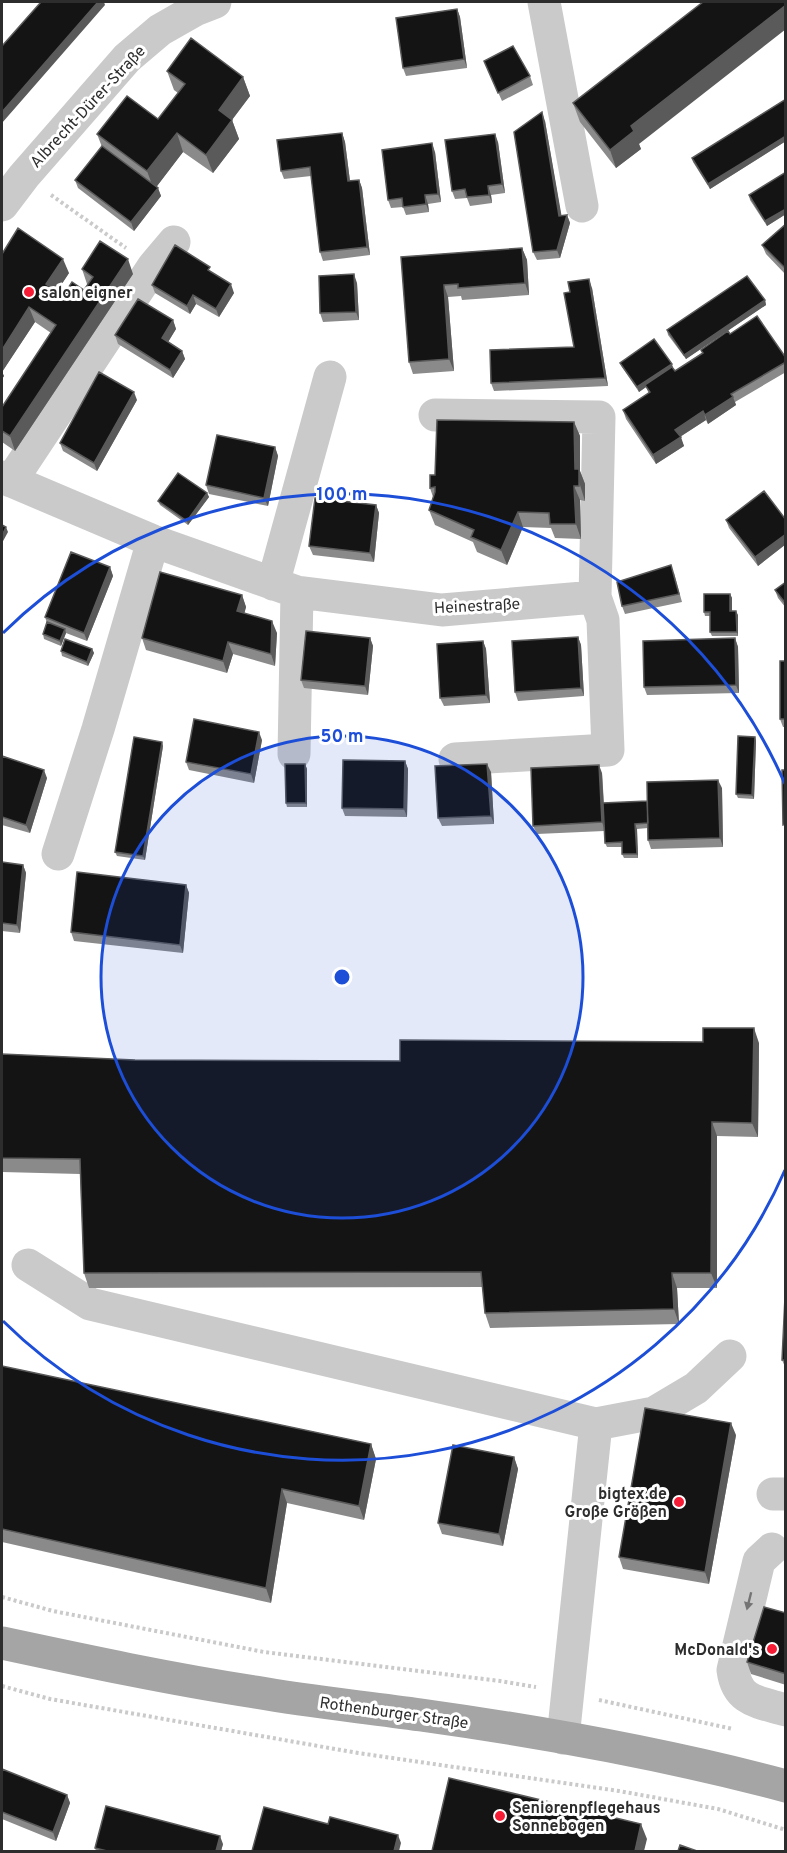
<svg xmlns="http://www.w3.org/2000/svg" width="787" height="1853" viewBox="0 0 787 1853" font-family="Overpass,sans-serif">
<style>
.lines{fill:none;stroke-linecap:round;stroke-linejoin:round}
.path{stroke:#cacaca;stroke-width:4;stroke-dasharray:3 3;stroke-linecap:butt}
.minor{stroke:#cacaca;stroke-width:33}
.major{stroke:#a5a5a5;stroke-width:33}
.wall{fill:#8a8a8a}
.shaded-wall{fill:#5a5a5a}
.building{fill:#141414;stroke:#5a5a5a;stroke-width:1.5}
.oneway{fill:#747474}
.ring{fill:none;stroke:#1d4ed8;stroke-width:3}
.poi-dot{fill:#f71c36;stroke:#fff;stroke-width:2}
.labels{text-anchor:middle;stroke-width:6;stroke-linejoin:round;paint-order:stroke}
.street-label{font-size:16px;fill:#2d2d2d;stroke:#fff}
.poi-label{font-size:16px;font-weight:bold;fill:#2d2d2d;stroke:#fff;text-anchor:start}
.centre{fill:#1d4ed8;stroke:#fff;stroke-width:3}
.ring-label{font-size:18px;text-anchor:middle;font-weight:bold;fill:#1d4ed8;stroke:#fff;stroke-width:6;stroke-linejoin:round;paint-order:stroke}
</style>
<rect width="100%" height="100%" fill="#fff"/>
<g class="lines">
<path class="path" d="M51,195L126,248
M2,1597L53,1611L264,1652L500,1681L536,1687
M2,1686L50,1699L358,1753L619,1791L718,1809L786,1830
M599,1700L733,1729"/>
<path class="minor" d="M544,2L582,206
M2,205L24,176L127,58L160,30L197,9L215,2
M435,415L599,417L595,597L603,620L608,750L455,759
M2,477L153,541L297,592L442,610L595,597
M11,481L153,267L174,242
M273,584L330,377
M294,754L297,592
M58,854L98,729L153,541
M28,1265L90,1304L596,1424L563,1738
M596,1424L654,1413L696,1388L730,1356
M773,1494H786
M772,1549L759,1561L733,1670C737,1702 759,1702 786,1710"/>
<path class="major" d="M2,1643C86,1661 170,1679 255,1692C310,1702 366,1707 421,1715C543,1732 666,1754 786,1786"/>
</g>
<path class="wall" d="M457,9L460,17L467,68L406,76L403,68Z
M484,61L530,76L533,85L502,101Z
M167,71L243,77L250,96L232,120L239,139L213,173L183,152L157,186L161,196L134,231L78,188L75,180L102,147L97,134L158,119L178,93L174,90Z
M786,99V141L710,189L693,162L692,158Z
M573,103L639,144L641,149L616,168L580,122Z
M545,121L561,215H567L570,223L560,258L537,260L533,252Z
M342,133L345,142L350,181L359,180L362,188L370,255L323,261L320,252L311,176L284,179L281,171Z
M498,142L505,193L491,195L492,203L470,206L467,198L455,199L452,191Z
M435,152L441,202L428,204L429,212L406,215L403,207L391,208L388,200Z
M786,172V214L767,226L750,200L749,195Z
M786,224V275L766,254L762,245Z
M522,248L527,260L529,295L462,300L461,296L448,297L454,371L413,374L409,362L401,257Z
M2,254L69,273L57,291L63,296L84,290L88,284H87L82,269L133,274L15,451L2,442V407L51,333L35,322L2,372L4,376L2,379Z
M212,273L234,293L219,317L196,304L190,314L155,293L152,285Z
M357,283L359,320L323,322L320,313Z
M592,288L608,386L494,391L491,383L574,347Z
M765,300L766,305L686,359L668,335L667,330Z
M173,320L176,329L168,342L182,351L185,359L173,378L118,344L115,335Z
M730,334L786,358V372L735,402L736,405L708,424L706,420L680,437L684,446L656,464L626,419L623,410L649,394L646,387L639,392L622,367L620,363L673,368L675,371L702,353L701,350Z
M137,400L97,471L63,451L60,443Z
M574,422L580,436V471L585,484V501L580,500L581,539L555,538L551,528L523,527L507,565L477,552L473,542L435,525L429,510L433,497L430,488L435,475Z
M275,447L278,456L268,506L209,494L206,485Z
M207,493L209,497L188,525L160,505L158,501Z
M376,505L379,513L374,562L313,555L309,546Z
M726,520H786V544L758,566L729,528Z
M110,567L113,576L87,641L66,633L61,646L44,639L43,634L47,623L45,617Z
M674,573L682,602L625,614L622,606Z
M786,582V608L778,598L775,590Z
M730,594L732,598V611L738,615V636H712L710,632V616H705L704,612Z
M242,595L246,607L244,613L277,633L275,666L233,654L227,673L146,650L142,638Z
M578,637L581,645L584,696L518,701L515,692Z
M370,638L373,646L368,695L304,688L301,680Z
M735,638L738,647L739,693L647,695L644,687Z
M483,641L486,649L490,703L444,706L440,698Z
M92,649L94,653L88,666L62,656L61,651Z
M786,661V727H783L780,719Z
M755,737L756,741L754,799L738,798L736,794Z
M262,740L254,783L189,770L186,762Z
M163,746L145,860L117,856L115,852Z
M2,756L47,778L30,833L2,825Z
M405,761L408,769L407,817L345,816L342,808Z
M305,764L307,769V807H287L286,803Z
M491,772L494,824L442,826L438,818Z
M602,773L604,803L647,801L722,788L723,847L651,849L648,840V828L637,829L638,858H624L622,854V847H607L605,843L604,831L537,834L533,826Z
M2,862L23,865L26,873L20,933L2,931Z
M186,885L189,893L183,953L74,941L71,932Z
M759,1043L758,1137L717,1136V1288H677L679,1324L490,1328L485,1313L483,1287L89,1288L84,1273L80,1174L2,1172V1054L135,1060L400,1061Z
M782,1360H786V1369Z
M2,1366L371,1444L376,1459L364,1520L287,1503L271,1603L2,1542Z
M736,1435L709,1584L623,1569L619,1557Z
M514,1457L518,1469L503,1546L442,1534L438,1523Z
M786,1613V1685L751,1674L747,1662Z
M2,1769L67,1795L70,1803L56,1841L2,1819Z
M223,1844L221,1851H96L95,1848Z"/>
<path class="shaded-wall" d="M98,2H104L105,5L2,123V112Z
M786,5V29L639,144L641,149L616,168L610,150L631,126Z
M457,9L460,17L467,68L464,59Z
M243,77L250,96L225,129L219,110Z
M542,112L545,121L563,224L559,216Z
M232,120L239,139L213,173L206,155Z
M177,133L183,152L154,190L147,171Z
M342,133L345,142L351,189L348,181Z
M495,134L498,142L505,193L502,184Z
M786,136V141L710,189L708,184Z
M432,143L435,152L441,202L438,194Z
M359,180L362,188L370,255L367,247Z
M488,186L491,195L492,203L489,195Z
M158,188L161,196L134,231L131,222Z
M425,195L428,204L429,212L426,204Z
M786,209V214L767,226L765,221Z
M567,215L570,223L560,258L557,250Z
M522,248L527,260L529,295L525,283Z
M63,259L69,273L52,299L46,284Z
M128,259L133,274L15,451L10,436Z
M354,274L357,283L359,320L356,312Z
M589,279L592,288L608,386L605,378Z
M231,284L234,293L219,317L216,309Z
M444,285L448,297L454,371L449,359Z
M193,295L196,304L190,314L187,306Z
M765,300L766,305L686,359L684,355Z
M29,307L35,322L2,372L4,376L2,379V350Z
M173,320L176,329L165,347L162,338Z
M182,351L185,359L173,378L170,370Z
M672,364L673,368L639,392L637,387Z
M134,392L137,400L97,471L94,463Z
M733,397L736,405L708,424L705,415Z
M703,411L706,420L678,438L675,430Z
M574,422L580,436V471L585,484V501L575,469Z
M681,437L684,446L656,464L653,455Z
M275,447L278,456L268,506L264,498Z
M574,486L580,500L581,539L576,524Z
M207,493L209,497L188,525L187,521Z
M376,505L379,513L374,562L370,553Z
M518,512L523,527L507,565L501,550Z
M6,527L8,532L2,543V536Z
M786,534V544L758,566L755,557Z
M110,567L113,576L87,641L84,633Z
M730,594L732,598V615L730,611Z
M242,595L246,607L242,623L237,611Z
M736,611L738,615V636L737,632Z
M272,621L277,633L275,666L271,654Z
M65,629L66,633L61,646L60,641Z
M578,637L581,645L584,696L581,688Z
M370,638L373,646L368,695L365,686Z
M735,638L738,647L739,693L736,685Z
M483,641L486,649L490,703L486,695Z
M228,642L233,654L227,673L223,661Z
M92,649L94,653L88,666L87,662Z
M259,732L262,740L254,783L251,774Z
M755,737L756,741L754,799L752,795Z
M162,742L163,746L145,860L143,856Z
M405,761L408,769L407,817L404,809Z
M305,764L307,769V807L306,803Z
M487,764L491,772L494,824L491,816Z
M599,765L602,773L605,831L602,822Z
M44,770L47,778L30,833L26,825Z
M718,780L722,788L723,847L720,838Z
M635,824L637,829L638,858L637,854Z
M23,865L26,873L20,933L17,925Z
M186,885L189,893L183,953L180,945Z
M754,1028L759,1043L758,1137L752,1123Z
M712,1122L717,1136V1288L711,1273Z
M672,1273L677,1288L679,1324L674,1309Z
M731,1423L736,1435L709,1584L705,1572Z
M371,1444L376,1459L364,1520L359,1506Z
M514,1457L518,1469L503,1546L499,1534Z
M282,1489L287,1503L271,1603L266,1588Z
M67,1795L70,1803L56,1841L53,1832Z
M641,1824L647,1839L644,1851H635Z
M398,1835L401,1843L399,1851H394Z
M220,1836L223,1844L221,1851H216Z"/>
<path class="building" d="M41,2H98L2,112V46Z
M703,2H786V5L631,126L634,131L610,150L573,103Z
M457,9L464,59L403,68L396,18Z
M191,38L243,77L219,110L232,120L206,155L177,133L147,171L97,134L127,96L158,119L185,84L167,71Z
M513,46L530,76L498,93L484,61Z
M786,99V136L708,184L692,158Z
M542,112L559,216L567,215L557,250L533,252L514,132Z
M342,133L348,181L359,180L367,247L320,252L310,167L281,171L277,140Z
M495,134L502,184L488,186L489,195L467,197L465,189L452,191L445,140Z
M432,143L438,194L425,195L426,204L403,207L402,198L388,200L382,150Z
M102,146L158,188L131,222L75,180Z
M786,172V209L765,221L749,195Z
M786,224V269L762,245Z
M18,228L63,259L46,284L63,296L72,282L84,290L93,277L82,269L100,241L128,259L10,436L2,431V407L56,325L29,307L2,350V254Z
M175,245L210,267L208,270L231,284L216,309L193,295L187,306L152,285Z
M522,248L525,283L458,288V284L444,285L449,359L409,362L401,257Z
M354,274L356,312L320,313L319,276Z
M747,276L765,300L684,355L667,330Z
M589,279L605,378L491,383L490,350L574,347L564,293L570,292L568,282Z
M138,299L173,320L162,338L182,351L170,370L115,335Z
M757,316L786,358V362L731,394L733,397L705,415L703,411L675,430L681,437L653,455L623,410L650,392L645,385L672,367L675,371L703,353L701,350L728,331L730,334Z
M654,339L672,364L637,387L620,363Z
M99,372L134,392L94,463L60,443Z
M437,420L574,422L575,469H579V486H574L576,524H550L549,513L518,512L501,550L471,537L474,530L429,510L435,492V487L430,488V475H435Z
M217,435L275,447L264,498L206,485Z
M178,473L207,493L187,521L158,501Z
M764,491L786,520V534L755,557L726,520Z
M315,498L376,505L370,553L309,546Z
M2,525L6,527L2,536Z
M71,552L110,567L84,633L45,617Z
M671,565L679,594L622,606L617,582Z
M160,572L242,595L237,611L272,621L271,654L228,642L223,661L142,638Z
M786,582V604L775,590Z
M704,594H730V611H736L737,632H710V612H704Z
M47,622L65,629L60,641L43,634Z
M306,631L370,638L365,686L301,680Z
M578,637L581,688L515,692L512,641Z
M735,638L736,685L644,687L643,641Z
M65,639L92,649L87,662L61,651Z
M483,641L486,695L440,698L437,644Z
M780,661H786V719H780Z
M194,719L259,732L251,774L186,762Z
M738,736L755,737L752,795L736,794Z
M134,737L162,742L143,856L115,852Z
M2,756L44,770L26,825L2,817Z
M343,760L405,761L404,809L342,808Z
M285,764H305L306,803H286Z
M487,764L491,816L438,818L435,766Z
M599,765L602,822L533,826L531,768Z
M782,770H786V824L783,825Z
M718,780L720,838L648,840L647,782Z
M647,801L648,823L635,824L637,854H622V842L605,843L603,803Z
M2,862L23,865L17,925L2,923Z
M77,872L186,885L180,945L71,932Z
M703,1028H754L752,1123L712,1122L711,1273H672L674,1309L485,1313L481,1272L84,1273L80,1159L2,1158V1054L135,1060L400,1061V1040L703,1042Z
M786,1276V1360H782Z
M2,1366L371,1444L359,1506L282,1489L266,1588L2,1529Z
M645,1408L731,1423L705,1572L619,1557Z
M453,1445L514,1457L499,1534L438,1523Z
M764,1607L786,1613V1674L747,1662Z
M2,1769L67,1795L53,1832L2,1812Z
M449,1778L641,1824L635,1851H432Z
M106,1806L220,1836L216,1851H107L95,1848Z
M264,1807L328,1824L330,1817L398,1835L394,1851H252Z
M680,1845L697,1851H678Z"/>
<defs><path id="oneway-solid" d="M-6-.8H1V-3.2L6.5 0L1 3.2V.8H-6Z" transform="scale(1.5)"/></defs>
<use class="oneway" href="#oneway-solid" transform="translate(749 1601) rotate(104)"/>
<circle cx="342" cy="977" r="241" fill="#1d4ed8" fill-opacity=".12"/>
<g class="ring">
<circle cx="342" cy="977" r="241"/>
<path d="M785 1170A483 483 0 0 1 3 1321M3 633A483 483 0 0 1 785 784"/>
</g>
<g class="poi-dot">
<circle cx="29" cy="292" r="6"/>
<circle cx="679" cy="1502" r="6"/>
<circle cx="772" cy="1649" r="6"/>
<circle cx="500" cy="1816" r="6"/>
</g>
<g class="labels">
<g class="street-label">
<text transform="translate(87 106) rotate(-47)" y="6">Albrecht-Dürer-Straße</text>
<text transform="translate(477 605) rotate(-3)" y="6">Heinestraße</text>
<text transform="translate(394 1712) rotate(8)" y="6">Rothenburger Straße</text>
</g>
<g class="poi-label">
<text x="41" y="298">salon eigner</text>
<text x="667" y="1499" text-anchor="end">bigtex.de<tspan x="667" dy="18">Große Größen</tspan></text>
<text x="760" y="1655" text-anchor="end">McDonald's</text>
<text x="512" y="1813">Seniorenpflegehaus<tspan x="512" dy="18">Sonnebogen</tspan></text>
</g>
</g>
<circle cx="342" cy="977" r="9" class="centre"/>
<g class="ring-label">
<text x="342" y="500">100 m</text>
<text x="342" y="742">50 m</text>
</g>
<rect width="787" height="1853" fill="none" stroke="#2d2d2d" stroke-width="6"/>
</svg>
